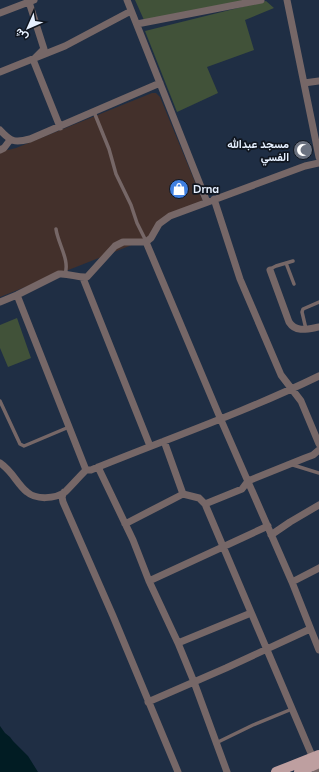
<svg xmlns="http://www.w3.org/2000/svg" width="319" height="772" viewBox="0 0 319 772" font-family="Mulish,Vazirmatn,sans-serif">
<style>
.commercial{fill:#43302b}
.green{fill:#415239}
.water{fill:#011c23}
.lines{fill:none;stroke-linecap:round;stroke-linejoin:round}
.lane{stroke:#766767;stroke-width:3.5}
.street{stroke:#766767;stroke-width:7}
.primary{stroke:#be9fa0;stroke-width:10}
.labels{text-anchor:middle;stroke-width:3.5;stroke-linejoin:round;paint-order:stroke}
.poi-label{font-size:11px;font-weight:bold;fill:#e6f0ff;stroke:#101620;text-anchor:end}
</style>
<rect width="100%" height="100%" fill="#1f2e44"/>
<path class="commercial" d="M152,93H156L160,97L204,204L171,217L147,239L0,297V145L2,147L8,150L16,148Z"/>
<path class="green" d="M135,0H250L144,20Z
M266,1L274,8L245,20L254,50L207,67L218,93L177,112L145,31Z
M17,318L31,358L8,367L0,348V325Z"/>
<path class="water" d="M0,726L5,733L10,737L13,741L28,756L38,772H0Z"/>
<g class="lines">
<path class="lane" d="M94,112L109,149L116,174L131,205L137,223L146,241
M56,229C58,244 70,260 65,274
M286,263L294,284
M270,269L276,266L293,261
M306,329L302,312L303,309L319,302
M0,401L20,444L24,446L69,427
M293,465L319,473
M216,743L253,725L292,709"/>
<path class="street" d="M127,0L207,202
M287,0L319,157
M29,2L44,49L34,59V62L60,127
M0,13L34,0
M137,24L261,0
M0,72L65,46L131,11
M304,83L319,81
M0,130C11,142 15,143 30,139L160,83
M0,150L4,148L10,140
M214,199L240,279L281,375L301,401L319,444
M146,242L221,420L292,582L319,650
M270,270L289,322C296,333 308,329 319,327
M83,278L150,446
M17,295L86,470
M0,302L17,295L59,274C69,273 78,278 87,277L115,246L123,242H146L151,238L159,224L170,216L305,166L319,163
M164,441L183,494L199,498L205,504L313,758
M0,463C13,472 17,484 27,492C36,500 55,499 65,492C72,485 79,477 86,470H91C167,439 245,412 319,376
M98,467L133,540L149,581L178,643L194,682L227,772
M64,492L62,497L63,502L113,616L178,772
M205,504L242,489L248,481L305,458L313,455L319,450
M125,524L183,494
M271,535L290,522L319,505
M149,581L268,526
M292,582L319,568
M178,643L251,613
M148,702L226,668L310,629
M316,772L319,771"/>
<path class="primary" d="M276,772L319,755
M299,772L319,763"/>
</g>
<defs>
<g id="mosque-disc" transform="scale(1)"><circle r="9.5" fill="#6b7280" stroke="#101620"/><path d="M3.5-4.9A6 6 0 1 0 3.5 4.9A5 5 0 1 1 3.5-4.9Z" fill="#fff"/></g>
<g id="shop-disc" transform="scale(1)"><circle r="9.5" fill="#3f7fe0" stroke="#101620"/><path d="M-5-2.5h2.3a2.7 3.5 0 0 1 5.4 0H5L5.5 6h-11ZM-1.5-2.5h3a1.5 2.3 0 0 0-3 0Z" fill="#fff"/></g>
</defs>
<g fill-rule="evenodd">
<use href="#mosque-disc" x="303" y="150"/>
<use href="#shop-disc" x="179" y="189"/>
</g>
<g class="labels">
<g class="poi-label">
<text x="289" y="148">مسجد عبدالله<tspan x="289" dy="13">الفسي</tspan></text>
<text x="193" y="193" text-anchor="start">Drna</text>
</g>
</g>
<g transform="translate(28 28) rotate(225)" stroke="#101620" stroke-width="3" paint-order="stroke">
<path d="M0-3L7 15L0 10L-7 15Z" fill="#e6f0ff"/>
<text y="-6" font-size="11" font-weight="bold" text-anchor="middle" fill="#e6f0ff">ش</text>
</g>
</svg>
